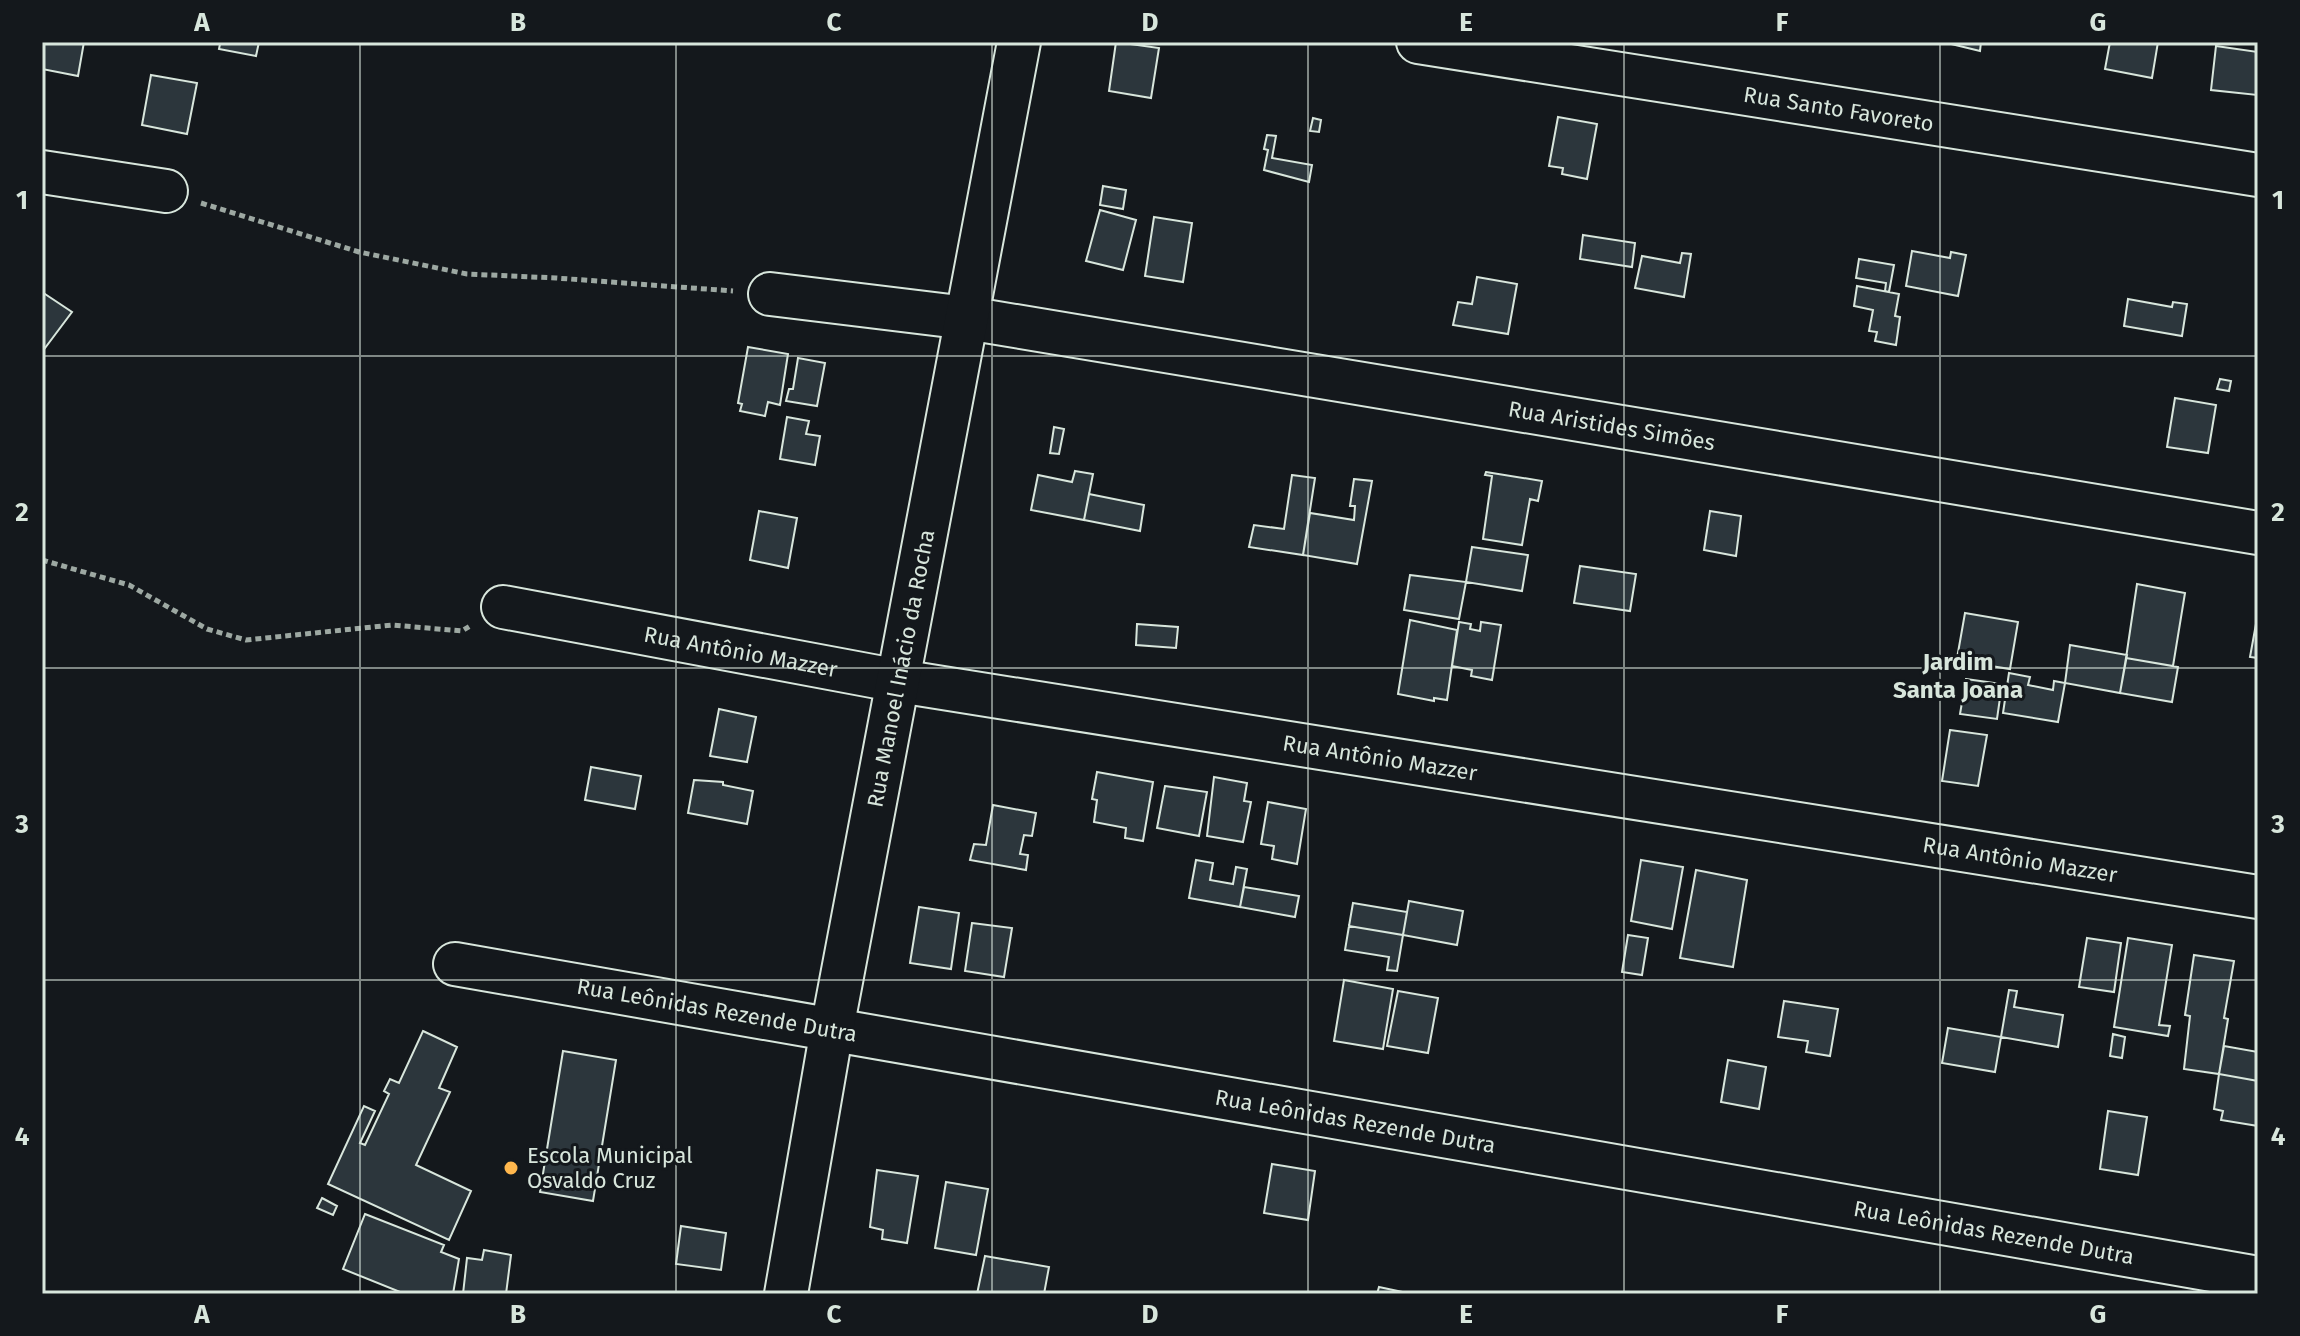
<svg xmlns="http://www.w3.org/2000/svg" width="2300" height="1336" viewBox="0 0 2300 1336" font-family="'Fira Sans',sans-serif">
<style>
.building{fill:#2c363c;stroke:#d8e6dc;stroke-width:2}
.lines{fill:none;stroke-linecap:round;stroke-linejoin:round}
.minor-casing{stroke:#d8e6dc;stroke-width:46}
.path{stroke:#9da8a2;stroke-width:5;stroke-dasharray:6 4;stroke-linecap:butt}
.minor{stroke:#14181c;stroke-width:42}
.grid{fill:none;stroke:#d8e6dc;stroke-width:2;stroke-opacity:0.55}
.poi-dot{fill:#ffb74d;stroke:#14181c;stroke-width:3}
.labels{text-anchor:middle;stroke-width:6;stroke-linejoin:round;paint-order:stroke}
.street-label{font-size:22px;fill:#d8e6dc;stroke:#14181c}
.poi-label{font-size:22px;fill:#d8e6dc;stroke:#14181c;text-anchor:start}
.neighbourhood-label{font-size:24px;font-weight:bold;fill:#d8e6dc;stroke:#14181c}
.neatline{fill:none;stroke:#d8e6dc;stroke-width:3}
.grid-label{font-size:26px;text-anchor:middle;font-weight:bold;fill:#d8e6dc}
</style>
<rect width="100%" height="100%" fill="#14181c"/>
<path class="building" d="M42,42H84L78,76L42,69Z
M211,42H259L256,56L219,49L220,44Z
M1116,42L1159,48L1151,98L1109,91Z
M1943,42H1981L1980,51Z
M2110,42H2158L2152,78L2105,69Z
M2216,46L2258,52L2257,95L2211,90Z
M151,75L197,83L187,134L142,125Z
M1558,117L1597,124L1587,179L1562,174L1563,168L1549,166Z
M1313,118L1321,120L1319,132L1310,131Z
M1267,135L1276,136L1272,158L1312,165L1309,182L1264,170L1268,150L1264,149Z
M1103,186L1126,190L1123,209L1100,205Z
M1100,210L1136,220L1123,270L1086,261Z
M1154,217L1192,223L1183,282L1145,276Z
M1583,235L1635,243L1632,267L1580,259Z
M1912,251L1950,258L1951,252L1966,255L1958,296L1906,286Z
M1682,253L1691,254L1684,297L1635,288L1642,256L1680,263Z
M1859,259L1894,265L1889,292L1885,291L1886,283L1856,278Z
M1477,277L1517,284L1508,334L1453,325L1458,302L1472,304Z
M1857,286L1899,294L1895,316L1900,317L1896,345L1875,341L1877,332L1869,331L1873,310L1854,306Z
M42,292L72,312L42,352Z
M2128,299L2172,307L2173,302L2187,304L2182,336L2124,326Z
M748,347L788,354L780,405L768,402L765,416L740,411L742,404L738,403Z
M798,358L825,363L817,406L786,401L789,389H793Z
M2220,379L2231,381L2229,391L2217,389Z
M2175,398L2216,405L2208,453L2167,447Z
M787,417L809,421L806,434L820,436L815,465L780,459Z
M1054,427L1064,429L1059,454L1050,453Z
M1075,471L1093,474L1084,520L1031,510L1038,475L1072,482Z
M1486,472L1542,481L1538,501L1530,499L1522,545L1483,539L1492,476L1485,475Z
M1292,475L1315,478L1303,555L1249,547L1254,525L1284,529Z
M1354,479L1372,481L1357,564L1303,555L1310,513L1354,520L1355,506H1350Z
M1089,494L1144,505L1140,531L1084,520Z
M759,511L797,518L788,568L750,560Z
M1710,511L1741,516L1736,556L1704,550Z
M1472,547L1528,555L1522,591L1466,582Z
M1580,566L1636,574L1630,611L1574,603Z
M1410,575L1466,582L1459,619L1404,610Z
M2137,584L2185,593L2173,666L2126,658Z
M1965,613L2018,622L2010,669L1984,665L1983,669L1956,664Z
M2258,613V658L2250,657Z
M1410,620L1457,630L1447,700L1434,698V701L1398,694Z
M1459,622L1471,624L1470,629L1480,631L1481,622L1501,625L1492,680L1471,676L1472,670L1452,666Z
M1137,624L1178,627L1176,648L1136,645Z
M2070,645L2127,655L2120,693L2065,683Z
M2126,658L2178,667L2172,702L2120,693Z
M2009,673L2030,677L2028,685L2053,690L2054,681L2065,683L2058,722L2003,713Z
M1966,679L2002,684L1997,719L1960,714Z
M719,709L756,717L747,762L710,756Z
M1950,730L1987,735L1978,786L1942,781Z
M591,767L641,776L635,809L585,800Z
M1097,772L1153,782L1143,841L1125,838L1126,828L1094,822L1097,800L1092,799Z
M1214,777L1247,783L1244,801L1251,802L1243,842L1207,836Z
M694,780L723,782V785L753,791L747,824L688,813Z
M1165,786L1207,792L1199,836L1157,828Z
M1268,802L1306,809L1297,864L1272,859L1274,846L1261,844Z
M993,805L1036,813L1032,836L1024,835L1020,854L1028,855L1026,870L970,860L974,844L986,845Z
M1196,860L1213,863L1210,880L1233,884L1236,867L1247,869L1240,907L1189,898Z
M1641,860L1683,867L1672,929L1631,921Z
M1696,870L1747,880L1733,967L1680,958Z
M1244,887L1299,896L1295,917L1240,907Z
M1409,901L1463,911L1457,945L1403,935Z
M1353,903L1407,912L1403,935L1349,926Z
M919,907L959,913L951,969L910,963Z
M972,923L1012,928L1004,977L965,971Z
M1349,926L1403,935L1397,971L1387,970L1389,957L1345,950Z
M1628,935L1648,938L1642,975L1622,972Z
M2087,938L2121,943L2114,992L2079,987Z
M2128,938L2172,945L2159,1025L2170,1026L2168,1036L2114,1027Z
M2194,955L2234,961L2224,1018L2228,1019L2219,1074L2184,1069L2190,1016L2185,1015Z
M1344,980L1393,989L1383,1049L1334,1041Z
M2009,990L2017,991L2014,1007L2063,1015L2058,1047L2001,1037Z
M1398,991L1438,998L1428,1053L1387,1046Z
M1784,1001L1838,1009L1830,1056L1806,1052L1808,1041L1778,1037Z
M1948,1028L2001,1037L1995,1072L1942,1063Z
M423,1031L457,1047L439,1088L450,1092L416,1165L471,1191L449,1240L328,1184L364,1106L375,1111L360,1143L365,1145L389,1094L384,1091L390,1079L399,1083Z
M2113,1034L2125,1037L2122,1058L2110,1056Z
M2224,1046L2258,1052V1081L2219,1074Z
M563,1051L616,1060L593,1201L540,1192Z
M1728,1060L1766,1067L1759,1109L1721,1102Z
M2219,1074L2258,1081V1126L2221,1120L2223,1111L2214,1109Z
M2108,1111L2147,1117L2138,1175L2100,1169Z
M1272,1164L1315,1171L1308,1220L1264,1213Z
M877,1170L918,1176L907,1243L882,1239L883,1230L870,1227Z
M946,1182L988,1189L976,1255L935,1248Z
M322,1198L337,1206L333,1215L317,1208Z
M365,1214L444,1245L441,1252L459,1259L453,1294H405L343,1269Z
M681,1226L726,1233L721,1270L676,1264Z
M484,1250L511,1255L506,1294H463L467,1258L482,1260Z
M985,1256L1049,1267L1044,1294H977Z
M1379,1287L1412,1294H1377Z"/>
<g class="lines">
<g class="minor-casing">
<g id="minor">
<path id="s1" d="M1418,42L2258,175"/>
<path d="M42,172L166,191"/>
<path id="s2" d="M770,294L967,318L2258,533"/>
<path id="s3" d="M503,607L899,681L2258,897"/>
<path id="s4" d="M455,964L2258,1278"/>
<path id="s5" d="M786,1294L832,1029L1019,42"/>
</g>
</g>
<path class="path" d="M201,203L359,252L467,274L556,278L733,291
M42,560L129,585L207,629L246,640L392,625L462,631L470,626"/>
<use href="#minor" class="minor"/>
</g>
<path class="grid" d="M360,42V1294M676,42V1294M992,42V1294M1308,42V1294M1624,42V1294M1940,42V1294M42,356H2258M42,668H2258M42,980H2258"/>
<circle class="poi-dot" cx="511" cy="1168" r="8"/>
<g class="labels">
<g class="street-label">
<text dy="8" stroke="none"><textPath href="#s1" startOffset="426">Rua Santo Favoreto</textPath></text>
<text dy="8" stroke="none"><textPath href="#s2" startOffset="852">Rua Aristides Simões</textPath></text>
<text dy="8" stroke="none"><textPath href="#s3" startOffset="242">Rua Antônio Mazzer</textPath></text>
<text dy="8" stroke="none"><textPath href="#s5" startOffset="636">Rua Manoel Inácio da Rocha</textPath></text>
<text dy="8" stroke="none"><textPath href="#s3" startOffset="890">Rua Antônio Mazzer</textPath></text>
<text dy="8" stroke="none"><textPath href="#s3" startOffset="1538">Rua Antônio Mazzer</textPath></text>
<text dy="8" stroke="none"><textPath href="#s4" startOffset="266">Rua Leônidas Rezende Dutra</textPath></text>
<text dy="8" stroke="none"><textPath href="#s4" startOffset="914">Rua Leônidas Rezende Dutra</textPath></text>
<text dy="8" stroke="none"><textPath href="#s4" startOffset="1562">Rua Leônidas Rezende Dutra</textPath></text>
</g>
<g class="poi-label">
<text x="527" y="1163">Escola Municipal<tspan x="527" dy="25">Osvaldo Cruz</tspan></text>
</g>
<g class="neighbourhood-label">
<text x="1958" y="670">Jardim<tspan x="1958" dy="28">Santa Joana</tspan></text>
</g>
</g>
<rect width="2300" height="1336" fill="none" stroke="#14181c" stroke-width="88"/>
<rect x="44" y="44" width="2212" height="1248" class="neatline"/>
<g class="grid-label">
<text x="202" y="31">A</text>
<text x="518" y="31">B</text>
<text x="834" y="31">C</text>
<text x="1150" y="31">D</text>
<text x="1466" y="31">E</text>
<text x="1782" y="31">F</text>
<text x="2098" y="31">G</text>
<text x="22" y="209">1</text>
<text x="2278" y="209">1</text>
<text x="22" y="521">2</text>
<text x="2278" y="521">2</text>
<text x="22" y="833">3</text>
<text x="2278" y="833">3</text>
<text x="22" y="1145">4</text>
<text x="2278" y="1145">4</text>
<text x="202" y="1323">A</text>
<text x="518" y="1323">B</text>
<text x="834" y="1323">C</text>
<text x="1150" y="1323">D</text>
<text x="1466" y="1323">E</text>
<text x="1782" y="1323">F</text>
<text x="2098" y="1323">G</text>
</g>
</svg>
